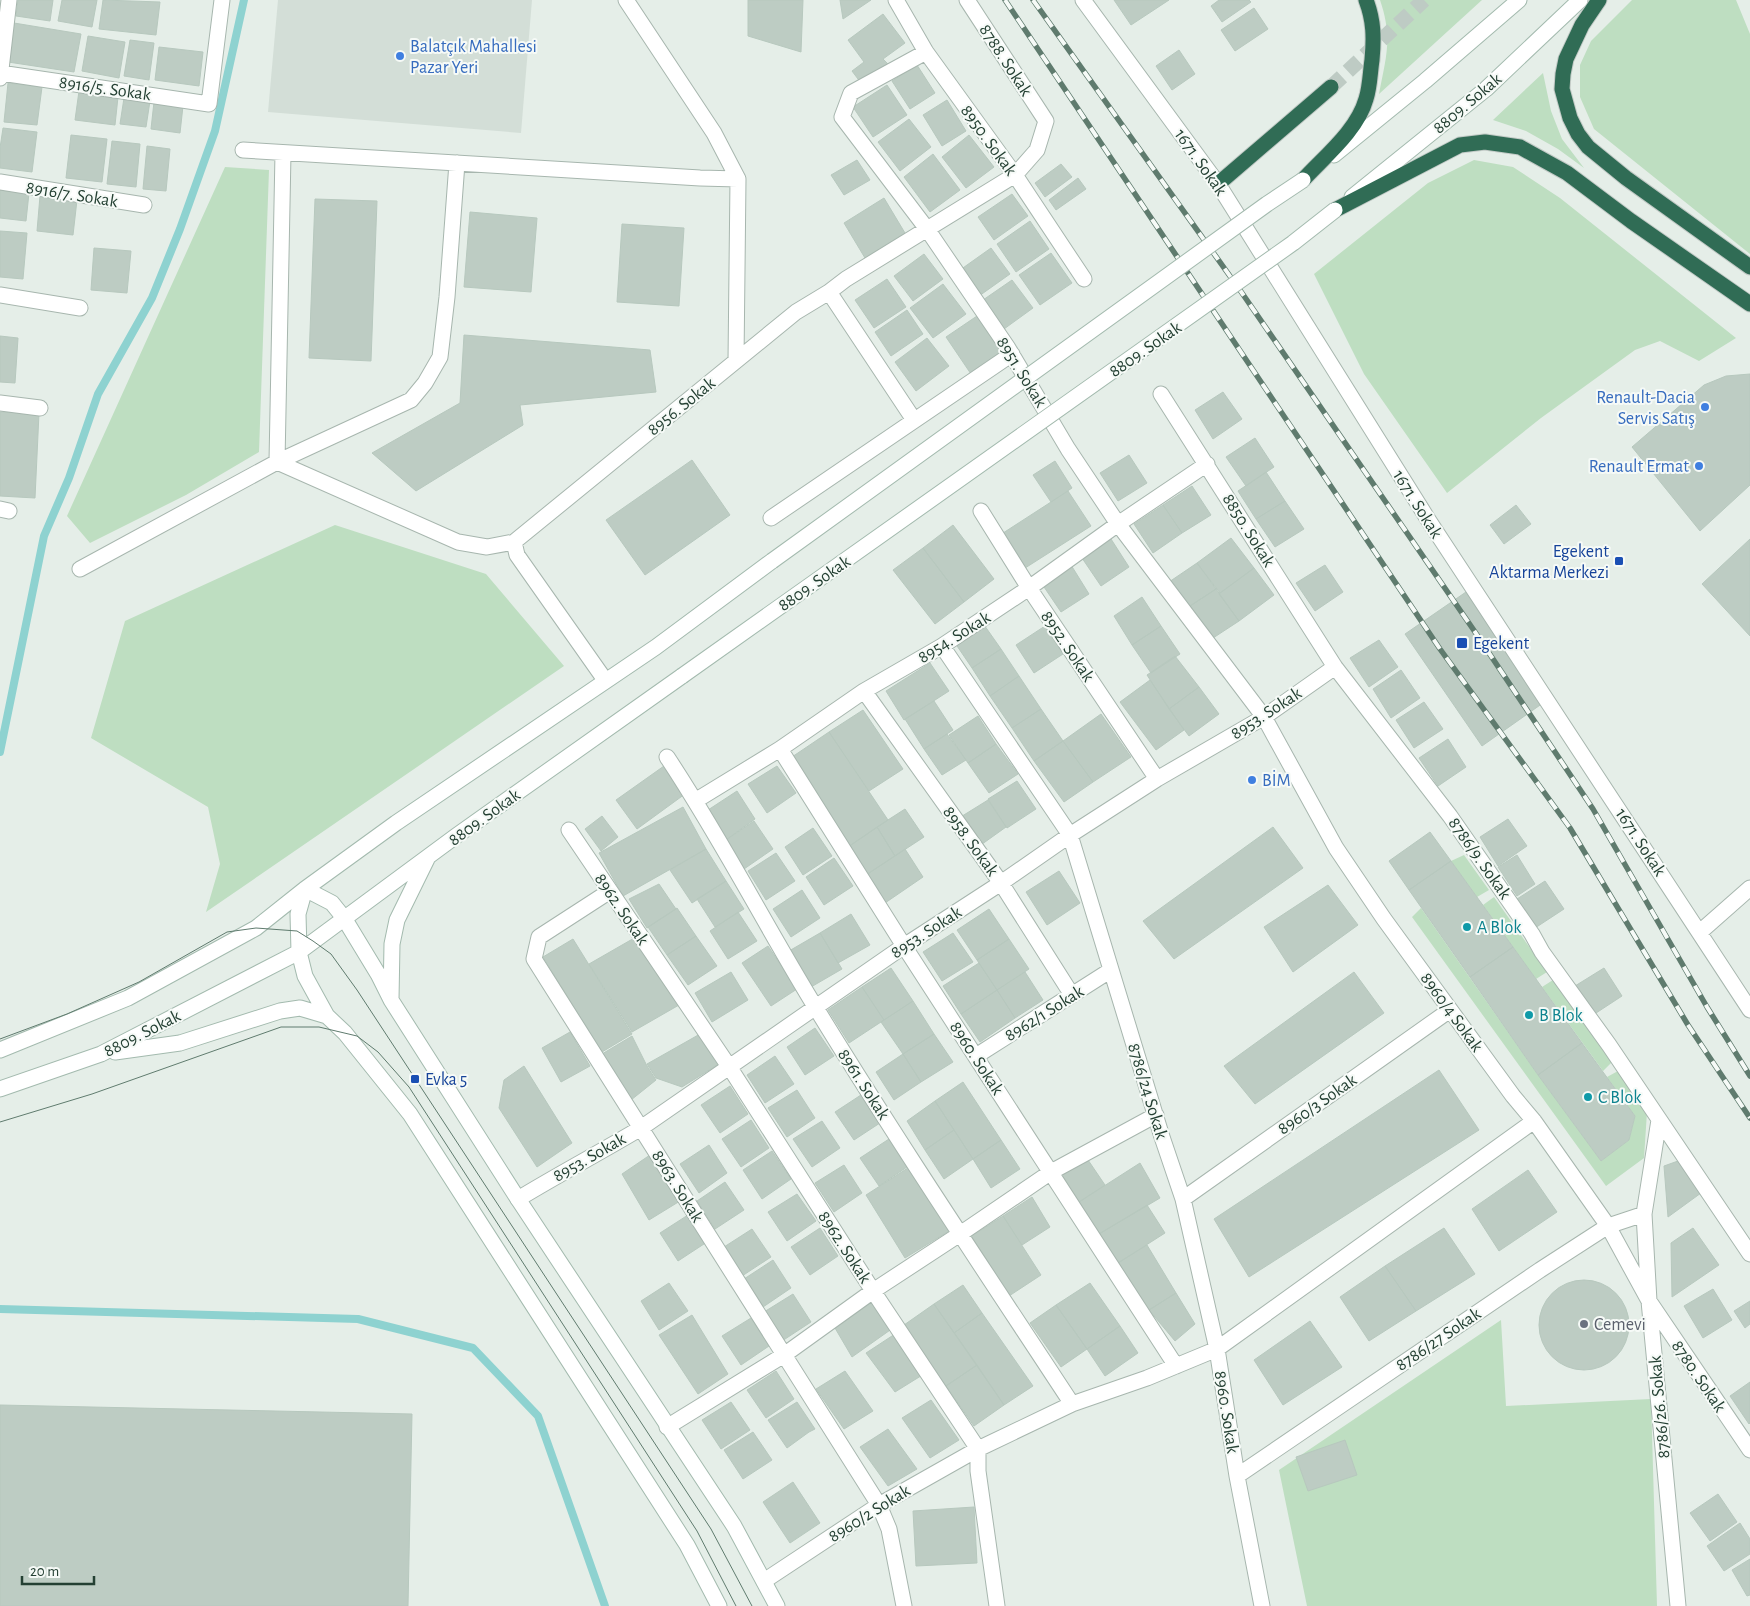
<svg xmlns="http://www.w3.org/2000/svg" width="1750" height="1606" viewBox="0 0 1750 1606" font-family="'Alegreya Sans',sans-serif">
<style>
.built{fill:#d3ded7}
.green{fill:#bedec1}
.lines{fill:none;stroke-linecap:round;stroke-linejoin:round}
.stream{stroke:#8ed2d0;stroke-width:8}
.building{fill:#bdccc3;stroke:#b7c8be}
.highway-tunnel{stroke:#becbc4;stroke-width:15;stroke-dasharray:15 8;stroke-linecap:butt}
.street-casing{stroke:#a7b6ae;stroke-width:17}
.secondary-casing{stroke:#a3baae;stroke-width:17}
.highway-casing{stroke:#c2cac6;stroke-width:17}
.street{stroke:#fff;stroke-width:15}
.secondary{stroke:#fff;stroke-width:15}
.highway{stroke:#306c55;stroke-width:15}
.tram{stroke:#5f7b6e;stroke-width:1}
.rail-casing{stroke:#5f7b6e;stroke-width:5.5}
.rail{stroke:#f6faf7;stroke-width:4;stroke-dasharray:11;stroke-linecap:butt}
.secondary-bridge-casing{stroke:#a3baae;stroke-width:17;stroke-linecap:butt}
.secondary-bridge{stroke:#fff;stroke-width:15}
.shop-dot{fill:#3f7fe0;stroke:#f6faf7;stroke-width:2}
.transit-dot{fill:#1a4fb4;stroke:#f6faf7;stroke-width:2}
.culture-dot{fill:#0f9aa8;stroke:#f6faf7;stroke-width:2}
.worship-dot{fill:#6b7280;stroke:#f6faf7;stroke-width:2}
.labels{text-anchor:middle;stroke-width:4;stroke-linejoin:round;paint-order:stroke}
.shop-label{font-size:18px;fill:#366cbe;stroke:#f6faf7;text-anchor:start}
.street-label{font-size:18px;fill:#244033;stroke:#f6faf7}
.transit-label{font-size:18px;fill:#164399;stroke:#f6faf7;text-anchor:start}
.culture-label{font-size:18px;fill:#0d838f;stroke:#f6faf7;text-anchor:start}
.worship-label{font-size:18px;fill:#5b616d;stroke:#f6faf7;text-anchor:start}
</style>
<rect width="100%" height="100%" fill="#e5eee8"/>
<path class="built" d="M278,0H532L521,133L268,112Z"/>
<path class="green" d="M1380,0H1482L1379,94C1386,57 1393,38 1380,0Z
M1632,0H1736L1750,34V254L1594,129L1580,97V65L1591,41Z
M1543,73L1551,111L1562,139L1584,168L1558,149L1526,131L1493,120Z
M1474,160L1513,167L1560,198L1736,338L1699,361L1660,341L1635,350L1541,418L1447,493L1364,374L1314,274L1428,183Z
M225,167L269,170L259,452L186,495L90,543L67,516Z
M335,525L486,574L564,666L206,912L220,864L208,807L91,738L125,621Z
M1464,855L1489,890L1477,897L1451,861Z
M1494,897L1547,972L1536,979L1483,905Z
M1421,908L1538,1075L1601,1161L1629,1140L1635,1116L1607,1077L1618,1071L1647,1112L1644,1158L1606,1186L1412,917Z
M1553,980L1612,1062L1603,1071L1542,987Z
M1501,1320L1506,1406L1651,1399L1657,1606H1307L1279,1470Z"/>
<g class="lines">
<path class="stream" d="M0,752L44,536L69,478L98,394L152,298L180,229L215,131L244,0
M0,1309L358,1319L473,1348L538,1416L605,1606"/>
</g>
<path class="building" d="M18,0H53L50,21L16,16Z
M62,0H97L92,27L58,21Z
M103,0L160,2L156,35L99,29Z
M748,0H803L801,52L748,36Z
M840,0H871L843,19Z
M1114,0H1169L1131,25Z
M1219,0H1249L1251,2L1222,22L1211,6Z
M1254,8L1268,29L1235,51L1221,30Z
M883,14L905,43L883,59L888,64L861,83L852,71L864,62L848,40Z
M14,23L81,34L74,72L8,62Z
M88,36L125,42L119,78L82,71Z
M130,40L154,43L149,80L124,76Z
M159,47L203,52L199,86L155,80Z
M1179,50L1195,74L1172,90L1156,66Z
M917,65L935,93L910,109L892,81Z
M8,83L42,87L37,125L4,122Z
M887,85L907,115L873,137L853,107Z
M79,91L118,97L115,125L75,120Z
M124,98L150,101L146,127L120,124Z
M947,100L966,131L942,146L923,115Z
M154,102L183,106L180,133L151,129Z
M909,119L931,147L900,171L878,142Z
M3,128L37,132L32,172L0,168V148Z
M71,135L107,139L102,182L66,178Z
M969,135L994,167L966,188L942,157Z
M112,141L140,144L136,187L107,184Z
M147,146L170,149L166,191L143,189Z
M933,154L960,190L930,212L904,177Z
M857,160L870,180L844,195L831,175Z
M1061,164L1072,177L1045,197L1035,183Z
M1078,178L1086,189L1056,210L1049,200Z
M0,190L29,193L26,221L0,218Z
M1012,194L1028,216L994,240L978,217Z
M40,196L77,200L73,235L37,231Z
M884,198L905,233L865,258L844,223Z
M315,199L377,201L371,361L309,358Z
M470,212L537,218L531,292L464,287Z
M1030,221L1049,249L1016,272L997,244Z
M622,224L684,228L679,306L617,302Z
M0,231L27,233L23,279L0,277Z
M94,248L131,251L127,293L91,290Z
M991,248L1010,274L979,296L960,270Z
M1051,253L1072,283L1040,305L1019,275Z
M924,254L943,279L913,301L894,276Z
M887,279L906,307L874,328L855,300Z
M1012,280L1033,308L1004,329L983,300Z
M943,284L966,314L933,338L910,308Z
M907,310L923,334L891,356L875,332Z
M977,316L1002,353L971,374L946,337Z
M464,335L650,350L656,392L520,405L523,425L416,491L372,453L460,403Z
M0,336L18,338L15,383L0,382Z
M927,338L949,366L916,391L895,362Z
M1750,374V485L1700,531L1632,447L1704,385L1726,376Z
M1223,392L1242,419L1213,439L1195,410Z
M0,412L39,413L35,498L0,496Z
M1255,438L1274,467L1246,486L1226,457Z
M1129,455L1147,483L1118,501L1100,473Z
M692,460L730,515L645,575L606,520Z
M1055,461L1072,488L1051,502L1033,475Z
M1266,472L1285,501L1256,519L1238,491Z
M1192,486L1211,515L1182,533L1163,505Z
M1068,491L1091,526L1022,570L1000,535Z
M1285,501L1304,529L1275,547L1256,519Z
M1163,505L1182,533L1153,553L1134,524Z
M1516,505L1531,524L1504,544L1490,525Z
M953,525L994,579L964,602L923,548Z
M1231,538L1254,568L1220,593L1197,563Z
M1111,539L1129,567L1101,586L1082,558Z
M1750,539V636L1702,584Z
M923,548L964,602L935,624L893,570Z
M1197,563L1216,589L1187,608L1169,582Z
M1071,565L1089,594L1061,612L1042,584Z
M1325,565L1343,592L1315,611L1296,583Z
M1254,568L1274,595L1239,621L1219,594Z
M1216,589L1239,621L1210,640L1187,608Z
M1466,592L1543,703L1482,746L1405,634Z
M1142,597L1161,626L1132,645L1114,616Z
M982,622L1001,649L972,668L953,640Z
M1045,626L1063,654L1034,673L1016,645Z
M1161,626L1180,654L1151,673L1132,645Z
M1379,640L1398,667L1369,687L1350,658Z
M1001,649L1019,676L990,696L972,668Z
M1175,656L1199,687L1169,709L1147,675Z
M930,663L949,691L904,720L886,691Z
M1401,670L1420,698L1391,718L1373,689Z
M1019,676L1041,709L1012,728L990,696Z
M1150,680L1184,730L1156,750L1120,702Z
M1199,687L1219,714L1189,736L1169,709Z
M934,701L953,730L924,749L905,719Z
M1424,702L1443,729L1414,748L1396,720Z
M1041,709L1063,741L1034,761L1012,728Z
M863,710L903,769L869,791L829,732Z
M1101,714L1131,757L1093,782L1063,741Z
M978,716L996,744L968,763L949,735Z
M829,732L888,820L848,847L789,759Z
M947,734L966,760L942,775L924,749Z
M1448,739L1466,767L1438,786L1419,758Z
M1063,741L1093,782L1064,802L1034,761Z
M996,744L1018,774L989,793L968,763Z
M664,766L685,794L637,829L616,800Z
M777,766L796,793L767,813L748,784Z
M1017,781L1036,809L1007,828L988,799Z
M737,791L755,819L727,839L708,810Z
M988,800L1006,827L978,847L959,818Z
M683,807L706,849L623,896L599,853Z
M905,809L924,837L895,856L877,827Z
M602,816L618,837L601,851L585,829Z
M1508,819L1527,846L1498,866L1480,837Z
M754,821L773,849L744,869L726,840Z
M877,827L895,856L866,875L848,847Z
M1273,827L1303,868L1174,959L1143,921Z
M813,828L832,856L803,875L785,847Z
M1430,832L1451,861L1409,890L1389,861Z
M706,849L726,881L692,903L670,870Z
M905,849L923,877L885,903L866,875Z
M776,853L795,881L766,900L748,871Z
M1517,855L1535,884L1517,896L1498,867Z
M834,858L853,886L824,905L806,877Z
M1451,861L1513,947L1470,977L1409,890Z
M1059,871L1080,903L1047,925L1026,892Z
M726,881L744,909L715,927L697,899Z
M1545,881L1564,909L1535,928L1517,899Z
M659,884L676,909L647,928L629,899Z
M1328,885L1358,925L1293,972L1264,927Z
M802,890L820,918L791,937L773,909Z
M677,908L696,936L667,955L648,927Z
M989,909L1009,939L977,960L957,930Z
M738,912L757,941L728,959L710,931Z
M851,914L870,945L838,963L820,933Z
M820,933L842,969L811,987L789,951Z
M953,933L973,962L942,981L923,952Z
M696,936L717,966L688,985L667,955Z
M636,937L679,1005L632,1032L589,964Z
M573,939L632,1034L602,1052L543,957Z
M1009,939L1029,969L997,990L977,960Z
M768,946L797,989L771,1006L742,963Z
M1513,947L1582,1043L1538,1075L1470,977Z
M979,963L997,990L961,1014L943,986Z
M891,968L913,1001L884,1020L862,987Z
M1604,968L1622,996L1593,1015L1575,986Z
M731,972L748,1000L712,1022L695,993Z
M1025,972L1043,1000L1015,1018L997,990Z
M1354,972L1384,1013L1255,1104L1224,1066Z
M862,987L884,1020L849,1043L828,1010Z
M997,990L1015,1018L980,1042L961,1014Z
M913,1001L934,1034L903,1054L881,1022Z
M815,1028L834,1056L805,1075L787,1047Z
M570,1032L590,1066L561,1082L542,1048Z
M700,1034L719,1064L682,1087L656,1078L647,1064Z
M934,1034L953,1062L921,1082L903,1054Z
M632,1036L647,1066L656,1080L631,1100L602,1054Z
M1582,1043L1635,1116L1629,1140L1601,1161L1538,1075Z
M903,1054L921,1082L894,1100L876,1072Z
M775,1056L794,1084L765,1103L747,1075Z
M524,1066L572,1143L537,1167L499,1108L504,1080Z
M1439,1070L1479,1130L1249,1277L1214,1219Z
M963,1082L1001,1140L973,1159L935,1101Z
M730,1086L748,1114L720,1133L701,1105Z
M797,1090L815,1118L787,1137L768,1108Z
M864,1093L883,1121L854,1140L835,1112Z
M935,1101L954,1130L925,1150L907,1121Z
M751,1120L769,1148L741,1167L722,1139Z
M822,1121L840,1148L812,1167L793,1139Z
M954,1130L973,1159L944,1179L925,1150Z
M889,1139L907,1167L879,1186L860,1158Z
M1001,1140L1020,1169L991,1188L973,1159Z
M709,1145L727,1173L699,1193L680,1164Z
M772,1151L791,1179L762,1199L743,1170Z
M650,1155L680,1201L649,1220L622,1174Z
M1086,1157L1105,1185L1076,1204L1057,1176Z
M1678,1161L1701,1193L1668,1217L1664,1166Z
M1140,1163L1160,1198L1099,1234L1076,1204Z
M914,1164L954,1228L905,1258L866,1195Z
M844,1165L862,1193L834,1212L815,1183Z
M1528,1170L1557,1212L1499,1251L1472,1209Z
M725,1182L744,1210L715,1229L697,1201Z
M797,1194L816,1221L787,1241L768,1212Z
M1032,1197L1050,1227L1022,1245L1003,1216Z
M1147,1205L1165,1233L1118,1263L1099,1234Z
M688,1215L707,1242L678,1261L660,1233Z
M1003,1216L1041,1275L1009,1296L970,1237Z
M820,1228L838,1256L810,1275L791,1247Z
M1444,1228L1475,1274L1416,1311L1385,1266Z
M1693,1228L1719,1265L1672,1297L1671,1243Z
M752,1229L771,1257L742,1276L724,1247Z
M1147,1245L1176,1293L1149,1310L1118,1263Z
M773,1260L791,1288L763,1307L744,1279Z
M1385,1266L1416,1311L1369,1341L1340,1297Z
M1539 1325a45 45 0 1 1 90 0a45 45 0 1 1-90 0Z
M669,1283L688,1311L659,1330L641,1301Z
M1090,1283L1120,1326L1087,1349L1056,1305Z
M963,1285L982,1313L954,1333L934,1304Z
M1713,1289L1732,1320L1703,1338L1684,1306Z
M1176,1293L1195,1324L1175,1341L1149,1310Z
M793,1294L811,1322L782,1341L764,1312Z
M875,1300L893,1328L852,1357L835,1328Z
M1750,1301V1324L1745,1328L1734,1311Z
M934,1304L977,1365L946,1386L904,1325Z
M1056,1305L1087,1349L1061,1367L1030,1323Z
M982,1313L1033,1386L1004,1405L954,1333Z
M692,1315L728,1374L698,1394L659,1335Z
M751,1318L769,1346L741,1365L722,1336Z
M1310,1321L1342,1367L1283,1405L1254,1360Z
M1120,1326L1138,1353L1105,1376L1087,1349Z
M895,1334L924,1374L895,1392L866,1353Z
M977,1365L1004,1405L974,1426L946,1386Z
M776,1371L794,1399L766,1418L747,1390Z
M845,1371L873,1411L844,1429L816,1389Z
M1750,1382V1423L1749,1424L1730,1396Z
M931,1400L959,1440L930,1458L902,1418Z
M731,1402L750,1430L721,1449L702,1420Z
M797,1402L815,1429L809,1432L787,1448L768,1420Z
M0,1405L412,1414L408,1606H0Z
M888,1429L917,1469L888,1486L860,1447Z
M753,1432L772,1460L743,1479L724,1450Z
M1345,1440L1357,1475L1308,1491L1296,1457Z
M793,1482L820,1523L790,1543L763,1502Z
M1718,1494L1737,1522L1710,1541L1690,1513Z
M974,1507L977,1563L916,1566L913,1511Z
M1740,1523L1750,1539V1554L1724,1571L1707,1546Z
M1750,1559V1595L1747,1596L1732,1570Z"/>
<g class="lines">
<path class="highway-tunnel" d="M1331,87L1424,0"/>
<g class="street-casing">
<path id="street" d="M626,0L714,133L738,179L736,361
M896,0L926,52L1015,175L1084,279
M1083,0L1218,184L1429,521L1750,1010
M926,52L851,93L842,117L927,229L1008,348L1068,449L1118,524L1264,717L1336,848L1384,919L1513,1096L1534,1121L1608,1226L1649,1301L1750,1450
M0,73L209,104L222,0
M0,78L9,0
M243,150L700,178L738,179
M283,153L277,462L458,542L487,547L514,542L796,312L829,292L846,279L1015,175L1037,150L1046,121L967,0
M0,182L144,205
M829,292L914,420
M0,295L80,308
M1161,394L1335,667L1450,816L1532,934L1542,952L1609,1045L1750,1254
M0,403L40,408
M0,509L9,511
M981,511L1029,588L1157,779
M771,518L1012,354
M514,542L517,555L605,680
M80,569L277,462L411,400L425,383L440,357L447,297L457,163
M942,646L1070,835L1162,1137L1183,1199L1217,1349L1237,1476L1262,1606
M864,691L1001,883L1072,995
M780,749L904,946L1176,1366
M667,757C721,838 765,925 816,1008C898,1142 986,1273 1072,1404
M695,801L780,749L864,691L942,646L1029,588L1118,524L1207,464
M569,830L730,1068L873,1291L978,1449L1072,1404L1147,1378L1217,1349L1534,1121
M610,891L539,937L534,959L879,1505L889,1529L904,1606
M1700,932L1750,888
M976,1056L1111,970
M1659,1120L1644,1214L1649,1301L1678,1606
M518,1199C559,1174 601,1152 641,1128L904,946L1001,883L1070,835L1157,779L1264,717L1335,667
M1183,1199L1450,1010
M667,1427L784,1355L873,1291L960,1234L1051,1172L1156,1115
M1237,1476L1540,1270L1608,1226L1644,1214
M764,1581L879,1505L978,1449V1471L997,1606"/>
</g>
<g class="secondary-casing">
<path id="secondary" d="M1334,155L1425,81L1519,0
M1352,197L1486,89L1580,0
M305,889L332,903L344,918L378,974L391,1000L518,1199L734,1526L777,1606
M305,889L298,914L299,952L305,976L327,1016L345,1033L410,1114L687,1545L719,1606
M391,999L392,944L397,920L427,859
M0,1050L128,998L256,928L305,889L396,823L656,647L772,561
M115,1052L180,1043L280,1011L300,1008L327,1016
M0,1089L101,1054L299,952L456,836L682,676"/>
</g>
<g class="highway-casing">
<path id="highway" d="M1599,0L1582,25L1566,59L1563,74L1562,89L1570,118L1578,134L1588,147L1626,178L1750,267
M1303,180C1325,156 1357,131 1366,99C1370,87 1370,73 1372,60C1374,38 1374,21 1366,0
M1218,184L1331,87
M1335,210L1460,145L1485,142L1520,147L1567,173L1631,221L1750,304"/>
</g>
<use href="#street" class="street"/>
<use href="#secondary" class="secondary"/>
<use href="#highway" class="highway"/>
<path class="tram" d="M0,1039L67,1014L139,982L227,932L256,928L297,931L313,941L331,954L357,990L711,1529L752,1606
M0,1122L92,1094L281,1027H319L357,1036L378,1052L409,1087L697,1531L736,1606"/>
<g class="rail-casing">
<path id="rail" d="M1005,0L1440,649L1570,828L1688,1025L1750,1118
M1033,0L1242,293L1473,629L1593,809L1707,1007L1750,1076"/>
</g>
<use href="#rail" class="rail"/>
<g class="secondary-bridge-casing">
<path id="secondary-bridge" d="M772,561L1267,204L1303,180
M682,676L1293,243L1335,210"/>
</g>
<use href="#secondary-bridge" class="secondary-bridge"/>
</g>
<g class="shop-dot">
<circle cx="400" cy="56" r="5"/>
<circle cx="1705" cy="407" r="5"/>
<circle cx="1699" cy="466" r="5"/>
<circle cx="1252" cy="780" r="5"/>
</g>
<g class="transit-dot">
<rect x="1614" y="556" width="10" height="10" rx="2.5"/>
<rect x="1456" y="637" width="12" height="12" rx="2.5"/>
<rect x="410" y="1074" width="10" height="10" rx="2.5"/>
</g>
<g class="culture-dot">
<circle cx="1467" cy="927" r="5"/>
<circle cx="1529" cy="1015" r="5"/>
<circle cx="1588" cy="1097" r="5"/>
</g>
<circle class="worship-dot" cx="1584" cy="1324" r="5"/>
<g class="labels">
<g class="shop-label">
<text x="410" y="52">Balatçık Mahallesi<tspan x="410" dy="21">Pazar Yeri</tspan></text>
<text x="1695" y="403" text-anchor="end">Renault-Dacia<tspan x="1695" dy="21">Servis Satış</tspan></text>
<text x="1689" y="472" text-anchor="end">Renault Ermat</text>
<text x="1262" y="786">BİM</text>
</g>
<g class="street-label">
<text transform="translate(1006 60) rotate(57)" y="6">8788. Sokak</text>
<text transform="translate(105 88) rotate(8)" y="6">8916/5. Sokak</text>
<text transform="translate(1467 103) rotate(-40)" y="6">8809. Sokak</text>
<text transform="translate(989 140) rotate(54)" y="6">8950. Sokak</text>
<text transform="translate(1201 162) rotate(55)" y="6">1671. Sokak</text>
<text transform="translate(72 194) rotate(9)" y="6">8916/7. Sokak</text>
<text transform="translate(1145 349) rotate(-35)" y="6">8809. Sokak</text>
<text transform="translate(1022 372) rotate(58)" y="6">8951. Sokak</text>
<text transform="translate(681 406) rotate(-39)" y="6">8956. Sokak</text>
<text transform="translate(1418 504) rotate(58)" y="6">1671. Sokak</text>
<text transform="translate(1249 530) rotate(58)" y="6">8850. Sokak</text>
<text transform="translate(814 583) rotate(-35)" y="6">8809. Sokak</text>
<text transform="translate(954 637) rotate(-32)" y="6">8954. Sokak</text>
<text transform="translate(1068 646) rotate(56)" y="6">8952. Sokak</text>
<text transform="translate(1266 713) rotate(-33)" y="6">8953. Sokak</text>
<text transform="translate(484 817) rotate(-36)" y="6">8809. Sokak</text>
<text transform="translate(971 841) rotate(54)" y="6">8958. Sokak</text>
<text transform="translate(1641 842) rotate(57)" y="6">1671. Sokak</text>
<text transform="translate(1480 858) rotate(55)" y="6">8786/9. Sokak</text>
<text transform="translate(622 909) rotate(56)" y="6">8962. Sokak</text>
<text transform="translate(926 932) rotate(-33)" y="6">8953. Sokak</text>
<text transform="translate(1452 1012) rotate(54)" y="6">8960/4 Sokak</text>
<text transform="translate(1044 1013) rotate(-32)" y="6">8962/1 Sokak</text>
<text transform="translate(142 1033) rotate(-27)" y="6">8809. Sokak</text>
<text transform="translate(977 1058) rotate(57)" y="6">8960. Sokak</text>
<text transform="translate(864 1084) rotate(57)" y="6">8961. Sokak</text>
<text transform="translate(1148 1091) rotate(73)" y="6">8786/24 Sokak</text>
<text transform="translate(1317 1104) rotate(-35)" y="6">8960/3 Sokak</text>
<text transform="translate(589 1157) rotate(-30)" y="6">8953. Sokak</text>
<text transform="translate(678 1186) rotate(58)" y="6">8963. Sokak</text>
<text transform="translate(845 1247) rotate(57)" y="6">8962. Sokak</text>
<text transform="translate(1438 1339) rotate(-34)" y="6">8786/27 Sokak</text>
<text transform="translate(1699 1376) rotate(56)" y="6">8780. Sokak</text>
<text transform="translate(1659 1407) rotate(-95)" y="6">8786/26. Sokak</text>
<text transform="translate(1227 1412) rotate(81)" y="6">8960. Sokak</text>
<text transform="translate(869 1513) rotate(-32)" y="6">8960/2 Sokak</text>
</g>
<g class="transit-label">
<text x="1609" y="557" text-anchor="end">Egekent<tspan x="1609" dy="21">Aktarma Merkezi</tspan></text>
<text x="1473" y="649">Egekent</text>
<text x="425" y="1085">Evka 5</text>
</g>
<g class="culture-label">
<text x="1477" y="933">A Blok</text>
<text x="1539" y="1021">B Blok</text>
<text x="1598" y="1103">C Blok</text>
</g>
<g class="worship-label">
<text x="1594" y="1330">Cemevi</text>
</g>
</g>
<path d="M22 1576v8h72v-8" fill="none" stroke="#244033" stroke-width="2.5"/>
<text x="30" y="1576" font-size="15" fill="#244033" stroke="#f6faf7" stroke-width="4" paint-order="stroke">20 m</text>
</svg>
